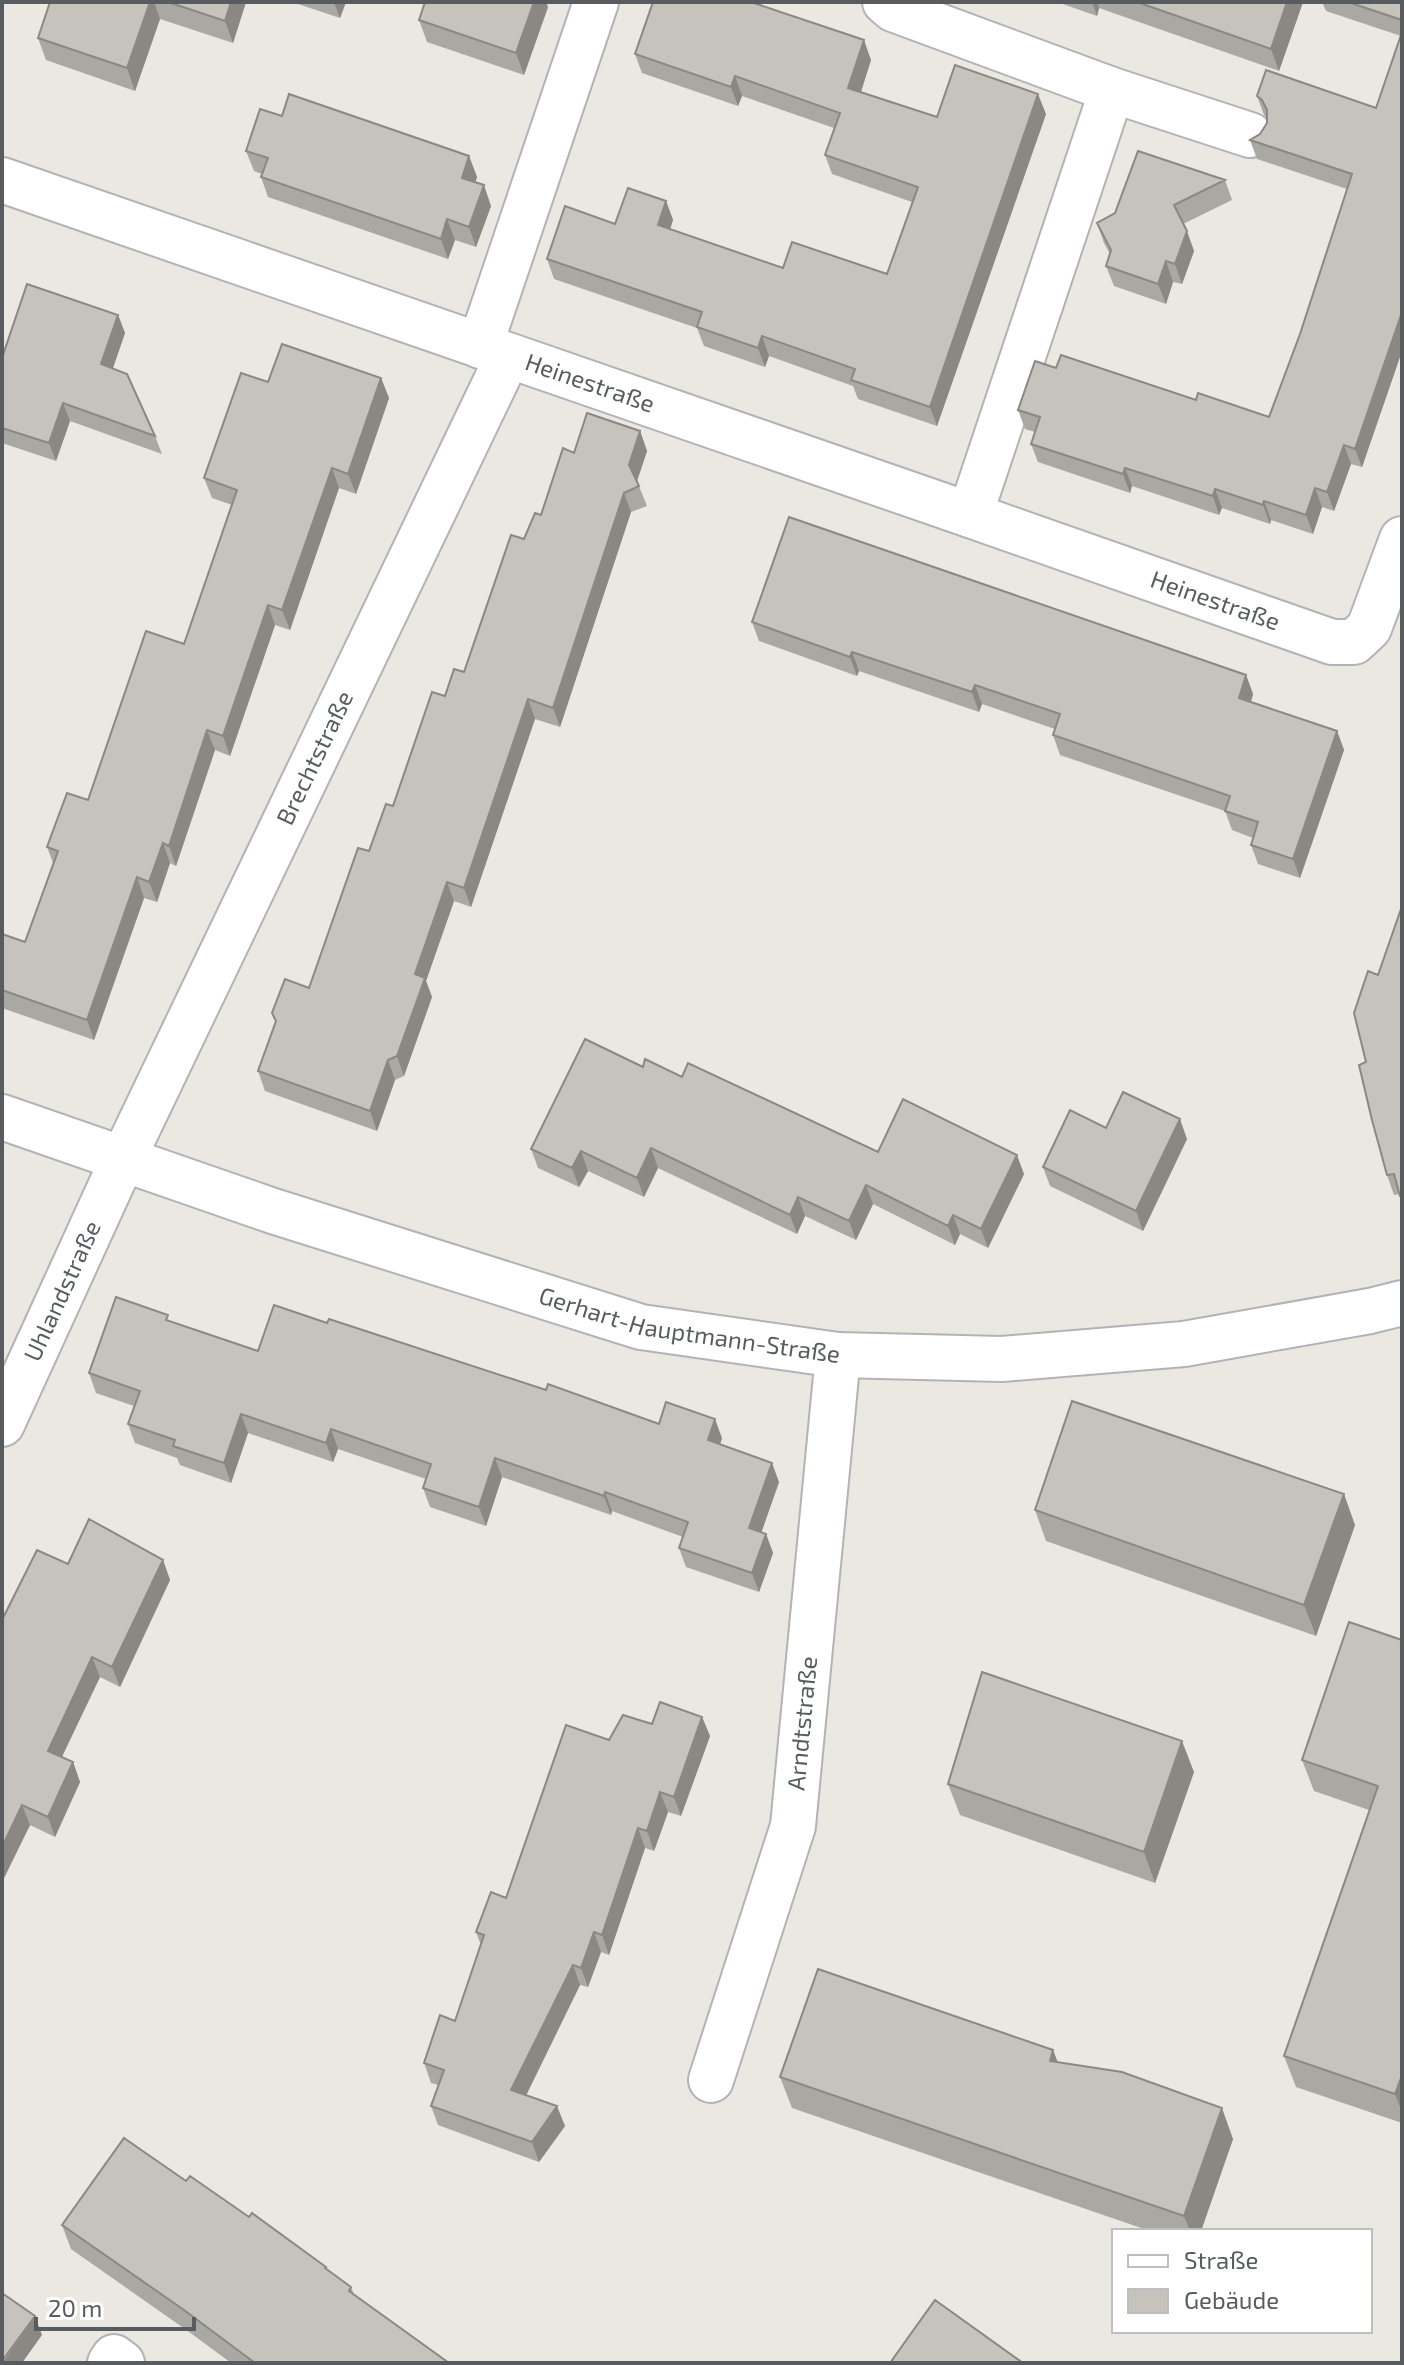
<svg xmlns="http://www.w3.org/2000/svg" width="1404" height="2365" viewBox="0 0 1404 2365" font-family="'Exo 2',sans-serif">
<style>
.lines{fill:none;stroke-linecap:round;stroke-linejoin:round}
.minor-casing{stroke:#b1b3b7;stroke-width:48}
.minor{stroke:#fff;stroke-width:44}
.wall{fill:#aaa8a3}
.shaded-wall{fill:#8b8884}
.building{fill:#c6c3bd;stroke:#8b8884;stroke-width:2}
.labels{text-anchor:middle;stroke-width:7;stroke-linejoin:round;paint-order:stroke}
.street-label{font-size:24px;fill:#595c5f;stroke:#fff}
</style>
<rect width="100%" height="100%" fill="#eae8e0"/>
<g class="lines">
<g class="minor-casing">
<g id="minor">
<path id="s1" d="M885,2L893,9L1112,90L970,515L1332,642H1354L1369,628L1402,539"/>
<path d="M1112,90L1250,135"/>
<path id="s2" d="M2,180L970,515"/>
<path d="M480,346L596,2"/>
<path id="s3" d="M2,1117L273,1211L641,1327L838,1355L1002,1359L1184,1344L1370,1311L1402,1303"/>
<path id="s4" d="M2,1424L123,1159L508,356"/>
<path id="s5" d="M711,2080L793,1826L838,1355"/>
<path d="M110,2363L114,2357L122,2363"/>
</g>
</g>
<use href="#minor" class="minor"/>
</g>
<path class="wall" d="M50,2H246L233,43L160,19L135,91L46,60L38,38Z
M292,2H346L340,18Z
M1057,2H1303L1279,71L1099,8L1097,16Z
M1322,2H1402V351L1362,467L1351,464L1334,511L1322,507L1313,534L1271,520L1270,524L1222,508L1219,515L1132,486L1130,493L1038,462L1031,444L1035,432L1025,429L1018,410L1056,368L1269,417L1300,334L1347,189L1257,159L1250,140L1260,134L1267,123V118L1264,115L1257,96L1376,108L1401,36L1326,11Z
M548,7L524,75L427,42L419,20Z
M635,54L871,60L861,92L937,117L1046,114L937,426L858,399L853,386L769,356L765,367L704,346L697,328L554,279L547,259L615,224L666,201L673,220L670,229L783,268L887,274L912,202L832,174L825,155L834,128L742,96L738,106L642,73Z
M282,116L469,156L477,177L475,182L491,206L476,247L455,240L448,259L268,197L261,177L262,174L254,171L246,151Z
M1225,180L1232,200L1183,224L1194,251L1182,284L1173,282L1166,304L1114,286L1106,266L1110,254L1104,243L1097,223Z
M118,315L125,333L113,368L155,436L162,454L70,421L56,461L2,443V358Z
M381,378L389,398L356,494L339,488L290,630L275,625L230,756L215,750L176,866L170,863L157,902L144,898L94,1040L2,1008V934L25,942L53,863L47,847L88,800L184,644L232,505L212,498L204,478L268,382Z
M640,431L647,451L637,481L647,506L631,512L560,727L535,719L471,907L454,901L426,981L432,997L404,1076L395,1080L377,1131L265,1091L258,1071L276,1023L272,1013L309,988L369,851L393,806L445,696L464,672L524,539L541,515L574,453Z
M752,622L1246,675L1253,694L1251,702L1337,731L1344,750L1300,878L1258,864L1251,845L1253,838L1232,830L1225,811L1060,755L1053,735L1055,729L982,704L979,712L859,671L857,676L759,641Z
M1402,906V1202L1399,1194L1394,1195L1387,1175L1366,1062L1378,975Z
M643,1067L682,1077L878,1152L1024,1174L988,1248L960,1234L955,1245L873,1204L856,1240L805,1216L797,1234L658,1168L644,1197L588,1171L579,1187L538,1168L531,1149Z
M1106,1128L1187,1139L1143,1231L1050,1186L1043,1167Z
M170,1321L258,1351L327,1323L659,1424L722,1438L720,1444L779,1482L761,1532L766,1534L773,1553L759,1592L686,1567L679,1548L683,1537L612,1511L611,1515L502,1477L486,1526L430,1507L423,1488L426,1479L338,1449L333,1462L248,1433L231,1483L180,1465L177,1458L135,1443L128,1424L134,1406L96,1393L89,1373Z
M1035,1510L1355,1525L1316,1636L1046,1541Z
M163,1560L170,1580L120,1687L100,1677L62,1757L73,1762L80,1782L55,1837L30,1825L2,1882L68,1564Z
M1402,1640V2123L1296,2087L1284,2056L1369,1810L1314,1791L1302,1760Z
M702,1717L710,1736L681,1816L668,1812L654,1851L645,1848L609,1955L601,1952L588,1987L580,1985L526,2095L565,2126L539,2162L438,2125L431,2106L438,2085L431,2083L424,2063L455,2021L481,1945L476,1932L506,1898L609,1740L652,1724Z
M1194,1772L1155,1883L960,1815L948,1784Z
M1053,2050L1058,2063L1233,2139L1201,2231H1150L792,2108L780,2077Z
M186,2181L249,2217L326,2267L327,2270L351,2287L354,2294L449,2363H231L192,2334L71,2249L62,2225Z"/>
<path class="shaded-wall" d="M150,2H154L160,19L135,91L127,68Z
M231,2H246L233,43L225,21Z
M334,2H346L340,18Z
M534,2H546L548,7L524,75L516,53Z
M1092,2H1097L1099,8L1097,16Z
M1287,2H1303L1279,71L1271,49Z
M864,40L871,60L856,107L848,88Z
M735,76L742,96L738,106L731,87Z
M1038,94L1046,114L937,426L930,407Z
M469,156L477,177L470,199L462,178Z
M484,185L491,206L476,247L469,227Z
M666,201L673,220L665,245L658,225Z
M447,219L455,240L448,259L441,239Z
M1187,231L1194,251L1182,284L1175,264Z
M1166,261L1173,282L1166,304L1158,284Z
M1402,312V351L1362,467L1355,449Z
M118,315L125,333L108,382L101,364Z
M762,336L769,356L765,367L758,348Z
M381,378L389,398L356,494L348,474Z
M63,403L70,421L56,461L49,443Z
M640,431L647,451L636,484L629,465Z
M1344,445L1351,464L1334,511L1327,492Z
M332,468L339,488L290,630L282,610Z
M1125,468L1132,486L1130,493L1123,474Z
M1315,488L1322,507L1313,534L1306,515Z
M1215,489L1222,508L1219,515L1213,496Z
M624,493L631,512L560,727L553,708Z
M1264,501L1271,520L1270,524L1263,505Z
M268,605L275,625L230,756L223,736Z
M852,652L859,671L857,676L850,657Z
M1246,675L1253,694L1246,718L1239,698Z
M975,685L982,704L979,712L972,692Z
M528,699L535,719L471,907L464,888Z
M207,730L215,750L176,866L169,846Z
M1337,731L1344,750L1300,878L1293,859Z
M163,843L170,863L157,902L149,882Z
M137,877L144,898L94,1040L87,1020Z
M447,882L454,901L426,981L432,997L404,1076L397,1056L415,974Z
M388,1060L395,1080L377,1131L370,1111Z
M1180,1119L1187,1139L1143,1231L1136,1211Z
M651,1148L658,1168L644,1197L637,1178Z
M581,1151L588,1171L579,1187L572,1168Z
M1017,1155L1024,1174L988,1248L981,1229Z
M866,1185L873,1204L856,1240L849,1221Z
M798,1197L805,1216L797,1234L790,1215Z
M953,1215L960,1234L955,1245L948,1226Z
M241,1414L248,1433L231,1483L224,1463Z
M715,1419L722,1438L715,1459L708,1440Z
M331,1429L338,1449L333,1462L326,1443Z
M495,1458L502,1477L486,1526L479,1507Z
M772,1463L779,1482L756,1548L749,1528Z
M605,1492L612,1511L611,1515L604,1496Z
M1344,1494L1355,1525L1316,1636L1304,1605Z
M766,1534L773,1553L759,1592L752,1573Z
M163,1560L170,1580L120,1687L112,1667Z
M92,1657L100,1677L55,1771L48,1751Z
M702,1717L710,1736L681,1816L674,1797Z
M1182,1741L1194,1772L1155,1883L1144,1852Z
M73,1762L80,1782L55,1837L48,1817Z
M660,1792L668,1812L654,1851L647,1831Z
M22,1805L30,1825L2,1882V1847Z
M638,1828L645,1848L609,1955L602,1935Z
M594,1932L601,1952L588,1987L581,1968Z
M573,1965L580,1985L519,2110L511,2090Z
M1053,2050L1065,2081L1050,2061Z
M1402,2075V2112L1395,2094Z
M557,2106L565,2126L539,2162L532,2142Z
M1222,2108L1233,2139L1201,2231H1190L1184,2216Z
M35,2316L42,2335L22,2363H2Z"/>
<path class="building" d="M50,2H150L127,68L38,38Z
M168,2H231L225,21Z
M425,2H534L516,53L419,20Z
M653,2H751L864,40L848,88L937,117L955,65L1038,94L930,407L851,380L855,369L762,336L758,348L697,327L702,312L547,259L565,206L615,224L628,188L666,201L658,225L783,268L792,242L887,274L918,187L825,155L840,113L735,76L731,87L635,54Z
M1137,2H1287L1271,49Z
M1348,2H1402V20Z
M1402,32V312L1355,449L1344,445L1327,492L1315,488L1306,515L1264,501L1263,505L1215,489L1213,496L1125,468L1123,474L1031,444L1040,417L1018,410L1035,361L1056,368L1061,355L1196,400L1198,393L1269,417L1300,334L1352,174L1250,140L1260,134L1267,123V110L1262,100L1257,96L1266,70L1376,108Z
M289,94L469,156L462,178L484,185L469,227L447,219L441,239L261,177L268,158L246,151L260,109L282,116Z
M1138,151L1225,180L1174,205L1187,231L1175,264L1166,261L1158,284L1106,266L1111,250L1097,223L1115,213Z
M27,284L118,315L101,364L127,374L155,436L63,403L49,443L2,428V358Z
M282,344L381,378L348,474L332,468L282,610L268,605L223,736L207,730L169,846L163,843L149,882L137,877L87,1020L2,990V934L25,942L58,851L47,847L67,793L88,800L146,631L184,644L237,490L204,478L241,373L268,382Z
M587,413L640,431L629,465L639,486L624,493L553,708L528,699L464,888L447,882L415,974L425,978L397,1056L388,1060L370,1111L258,1071L276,1021L272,1013L285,979L309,988L358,848L369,851L386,804L393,806L432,692L445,696L454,669L464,672L511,535L524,539L535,513L541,515L563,448L574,453Z
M789,517L1246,675L1239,698L1337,731L1293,859L1251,845L1258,822L1225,811L1230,796L1053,735L1060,714L975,685L972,692L852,652L850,657L752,622Z
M1402,906V1196H1400L1394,1174L1387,1175L1372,1120L1359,1065L1366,1062L1354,1013L1368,971L1378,975Z
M585,1039L643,1067L645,1059L682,1077L688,1063L878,1152L903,1099L1017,1155L981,1229L953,1215L948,1226L866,1185L849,1221L798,1197L790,1215L651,1148L637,1178L581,1151L572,1168L531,1149Z
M1123,1092L1180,1119L1136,1211L1043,1167L1070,1110L1106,1128Z
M116,1297L168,1315L166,1320L258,1351L274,1305L327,1323L329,1319L546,1390L548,1384L659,1424L666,1402L715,1419L708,1440L772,1463L749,1528L766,1534L752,1573L679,1548L688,1522L605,1492L604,1496L495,1458L479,1507L423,1488L431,1464L331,1429L326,1443L241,1414L224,1463L173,1446L175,1440L128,1424L140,1391L89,1373Z
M1072,1401L1344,1494L1304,1605L1035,1510Z
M89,1519L163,1560L112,1667L92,1657L48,1751L73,1762L48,1817L22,1805L2,1847V1620L37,1550L68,1564Z
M1349,1622L1402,1640V2075L1395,2094L1284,2056L1378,1786L1302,1760Z
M982,1672L1182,1741L1144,1852L948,1784Z
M660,1702L702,1717L674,1797L660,1792L647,1831L638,1828L602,1935L594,1932L581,1968L573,1965L511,2090L557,2106L532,2142L431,2106L444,2070L424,2063L440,2015L455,2021L484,1935L476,1932L491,1892L506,1898L566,1725L609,1740L623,1715L652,1724Z
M818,1969L1053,2050L1050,2061L1122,2072L1222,2108L1184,2216L780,2077Z
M124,2138L186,2181L190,2176L249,2217L252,2213L326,2267L325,2268L351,2287L349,2291L449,2363H255L184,2310L62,2225Z
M2,2293L35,2316L2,2361Z
M935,2300L1023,2363H890Z"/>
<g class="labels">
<g class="street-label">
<text dy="8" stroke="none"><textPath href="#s2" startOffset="622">Heinestraße</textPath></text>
<text dy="8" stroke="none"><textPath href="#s1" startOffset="952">Heinestraße</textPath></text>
<text dy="8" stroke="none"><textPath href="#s4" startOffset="736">Brechtstraße</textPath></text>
<text dy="8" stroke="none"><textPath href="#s4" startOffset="146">Uhlandstraße</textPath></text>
<text dy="8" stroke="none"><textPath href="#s3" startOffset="720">Gerhart-Hauptmann-Straße</textPath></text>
<text dy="8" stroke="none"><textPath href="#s5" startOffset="370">Arndtstraße</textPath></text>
</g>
</g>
<rect width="1404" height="2365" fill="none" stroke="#595c5f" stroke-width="8"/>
<rect x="1112" y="2229" width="260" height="104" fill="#ffffff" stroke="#bdbebf" stroke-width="2"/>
<rect x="1128" y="2255" width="40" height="12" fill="#ffffff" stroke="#bdbebf" stroke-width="2"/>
<text x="1184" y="2269" font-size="24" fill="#595c5f">Straße</text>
<rect x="1128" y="2289" width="40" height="24" fill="#c6c3bd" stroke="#bdbebf" stroke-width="2"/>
<text x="1184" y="2309" font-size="24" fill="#595c5f">Gebäude</text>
<path d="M36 2317v12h158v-12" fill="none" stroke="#595c5f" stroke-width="4"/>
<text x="48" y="2317" font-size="24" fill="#595c5f" stroke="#ffffff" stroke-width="6" paint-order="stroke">20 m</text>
</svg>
